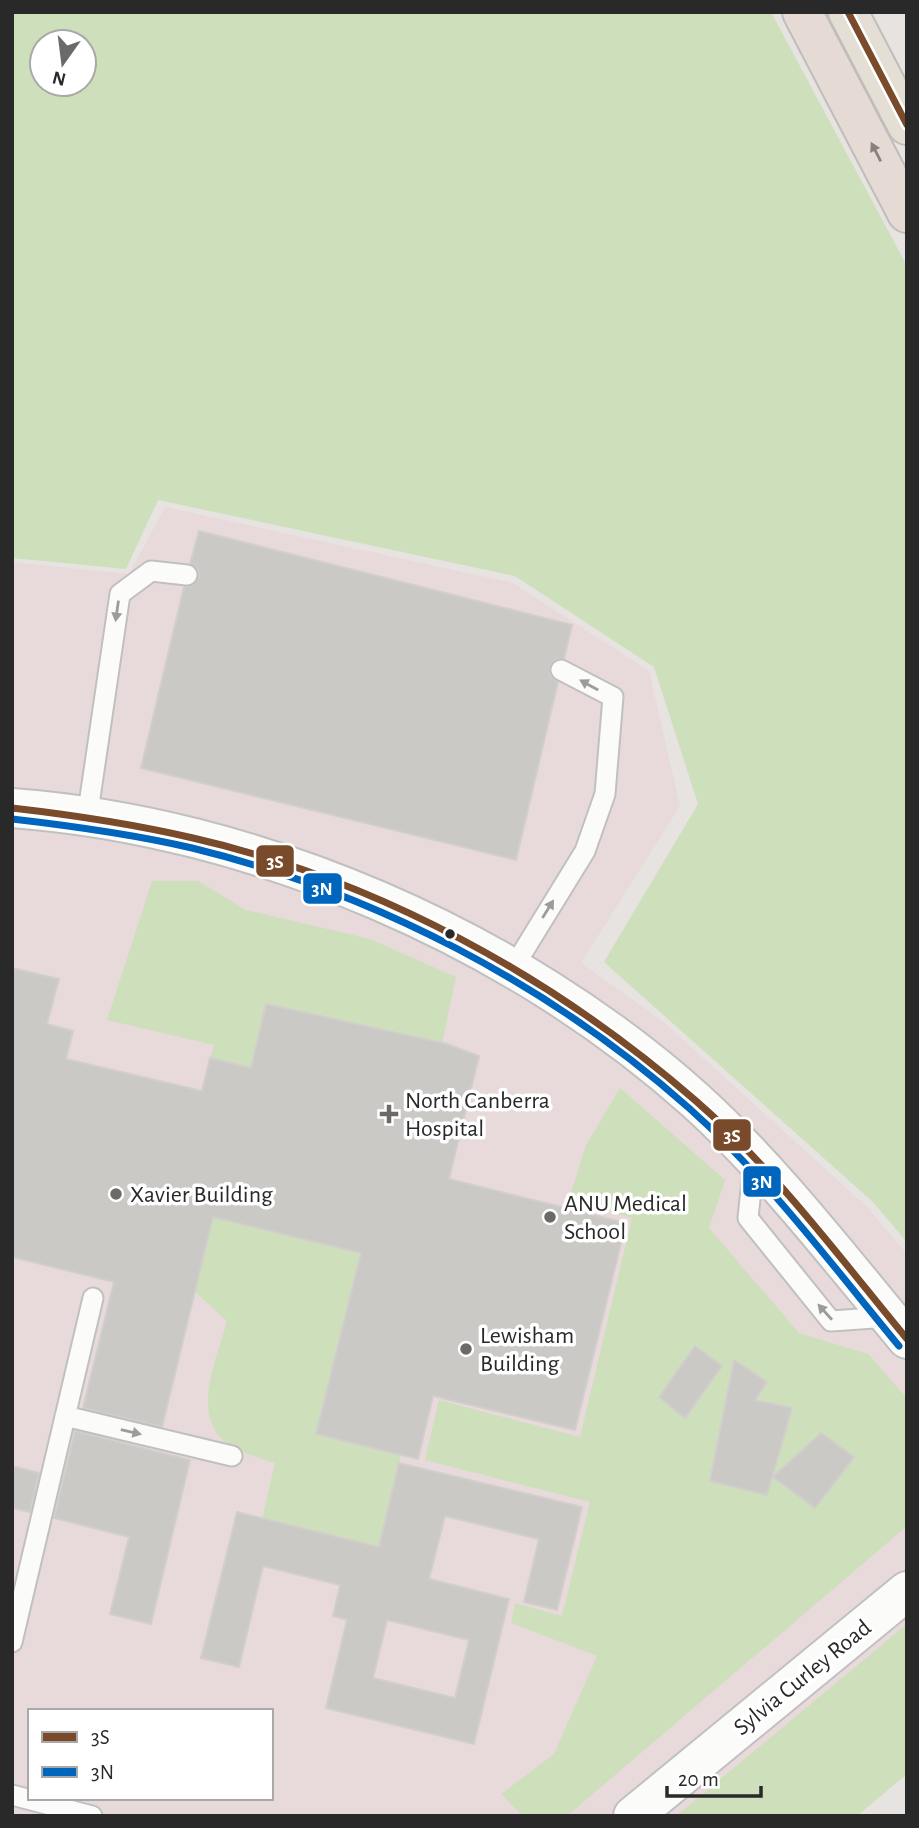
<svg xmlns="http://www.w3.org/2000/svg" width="919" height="1828" viewBox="0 0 919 1828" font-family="'Alegreya Sans',sans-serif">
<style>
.medical{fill:#e8dadb;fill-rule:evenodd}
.green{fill:#cedfbb;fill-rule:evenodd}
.building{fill:#cbc9c6;stroke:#d1cecc;stroke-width:2;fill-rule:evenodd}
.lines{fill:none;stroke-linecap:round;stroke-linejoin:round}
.lane-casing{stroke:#c0c0c0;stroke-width:23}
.street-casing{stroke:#c0c0c0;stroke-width:42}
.primary-casing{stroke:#bfbebd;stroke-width:42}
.highway-casing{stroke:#bfbebd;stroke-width:42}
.lane{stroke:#fbfbfa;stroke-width:19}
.street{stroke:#fbfbfa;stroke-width:38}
.primary{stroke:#e4ded4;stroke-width:38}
.highway{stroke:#e6dad5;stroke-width:38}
.bus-1-casing{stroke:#fff;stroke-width:12}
.bus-2-casing{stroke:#fff;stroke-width:12}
.bus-1{stroke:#7a4b2a;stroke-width:7}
.bus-2{stroke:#0065bd;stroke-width:7}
.oneway{fill:#88827f}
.oneway2{fill:#9c9c9c}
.bus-dot{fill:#292929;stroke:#fff;stroke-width:2.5}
.poi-dot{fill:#6b6a69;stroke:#fff;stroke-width:2.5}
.labels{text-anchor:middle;stroke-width:7;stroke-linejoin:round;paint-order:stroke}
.poi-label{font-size:24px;fill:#292929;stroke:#fff;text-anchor:start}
.street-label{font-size:24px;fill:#292929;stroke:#fff}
.line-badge{stroke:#fff;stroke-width:2.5}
.badge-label{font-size:19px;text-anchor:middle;font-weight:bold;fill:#fff}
</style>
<rect width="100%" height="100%" fill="#e6e3e0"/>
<path class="medical" d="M165,507L513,583L649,671L680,806L581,963L665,1023L866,1206L907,1254V1643L694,1816H12V562L129,574ZM30,1711H271V1798H30Z"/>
<path class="green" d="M12,12H771L907,266V1242L873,1202L604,962L698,804L654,667L515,576L158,500L126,569L12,558ZM42,42H84V84H42Z
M152,881H198L246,910L370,939L456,977L442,1043L266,1005L251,1068L210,1058L214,1045L107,1020Z
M620,1088L725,1180L709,1228L799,1333L868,1354L907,1398V1526L567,1816H523L501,1794L554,1754L597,1656L511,1623L515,1603L562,1616L590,1502L425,1460L439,1400L580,1437L632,1218L569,1199L586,1145Z
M213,1217L413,1265L351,1291L316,1434L401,1455L379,1547L262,1519L275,1463C258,1457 238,1453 224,1441C191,1413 218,1356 227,1321L195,1292Z
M907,1624V1774L857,1816H676Z"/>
<path class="building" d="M199,531L572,625L564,659H555L550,665V676L558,682L516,860L141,768L184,587L192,586L199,577L198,570L190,564Z
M12,968L59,979L47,1024L73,1031L66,1059L202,1091L210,1058L251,1068L266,1004L447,1044L479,1056L449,1179L626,1223L575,1430L433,1396L418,1459L316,1434L361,1253L213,1217L162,1427L83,1408L114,1282L12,1257Z
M695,1346L722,1366L685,1418L659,1397Z
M734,1360L767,1382L755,1400L792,1408L767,1495L710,1481Z
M75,1431L190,1460L151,1624L110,1614L129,1537L54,1518Z
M821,1433L854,1457L815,1508L773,1477Z
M399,1463L582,1507L557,1610L524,1602L539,1539L445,1516L429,1579L509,1599L474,1744L326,1708L347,1620L333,1616L340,1585L263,1566L239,1667L201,1658L237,1512L379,1547ZM387,1620L469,1640L455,1698L373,1678Z
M12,1466L39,1473L30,1512L12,1508Z"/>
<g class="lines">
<g class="lane-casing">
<path id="lane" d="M87,818L120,594L151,571L187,575
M513,968L585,851L605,794L613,697L561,670
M754,1161L748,1218L831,1321L889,1317
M65,1416L232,1456
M12,1642L93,1298
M12,1795L92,1816"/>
</g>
<g class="street-casing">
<path id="street" d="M12,808C255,826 515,938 696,1101C771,1169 841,1260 907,1339
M633,1816L907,1591"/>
</g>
<g class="primary-casing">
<path id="primary" d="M848,12L907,125"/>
</g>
<g class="highway-casing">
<path id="highway" d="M802,12L907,213"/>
</g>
<use href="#lane" class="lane"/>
<use href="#street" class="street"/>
<use href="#primary" class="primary"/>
<use href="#highway" class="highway"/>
<g class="bus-1-casing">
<path id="bus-1" d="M848,12L907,125
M12,808C73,815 133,824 193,838C377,880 554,977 696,1101C775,1170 840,1258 907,1339"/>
</g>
<g class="bus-2-casing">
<path id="bus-2" d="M12,819C73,826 132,834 192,848C373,892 551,985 690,1109C768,1179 832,1265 899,1346"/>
</g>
<use href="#bus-1" class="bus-1"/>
<use href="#bus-2" class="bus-2"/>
</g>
<defs><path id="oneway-solid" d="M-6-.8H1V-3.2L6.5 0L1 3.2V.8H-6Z" transform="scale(1.75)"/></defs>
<use class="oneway" href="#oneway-solid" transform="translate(876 152) rotate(-117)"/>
<g class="oneway2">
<use href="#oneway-solid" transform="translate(117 611) rotate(98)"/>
<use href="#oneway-solid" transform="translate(589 685) rotate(-151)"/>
<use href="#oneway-solid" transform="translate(548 909) rotate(-58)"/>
<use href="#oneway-solid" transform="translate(825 1312) rotate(-132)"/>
<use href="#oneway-solid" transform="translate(131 1432) rotate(13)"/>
</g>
<circle class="bus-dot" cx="450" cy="934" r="6"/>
<g class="poi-dot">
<path d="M385.5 1103.5h7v7h7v7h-7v7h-7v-7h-7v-7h7z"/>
<circle cx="116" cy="1194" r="7"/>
<circle cx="550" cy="1217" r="7"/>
<circle cx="466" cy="1349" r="7"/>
</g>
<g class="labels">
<g class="poi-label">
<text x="405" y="1108">North Canberra<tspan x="405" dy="28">Hospital</tspan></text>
<text x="130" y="1202">Xavier Building</text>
<text x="564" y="1211">ANU Medical<tspan x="564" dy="28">School</tspan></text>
<text x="480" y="1343">Lewisham<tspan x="480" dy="28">Building</tspan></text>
</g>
<g class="street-label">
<text transform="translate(802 1677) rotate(-39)" y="8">Sylvia Curley Road</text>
</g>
</g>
<g class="line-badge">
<rect x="255" y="844" width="40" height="34" rx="7" fill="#7a4b2a"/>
<rect x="302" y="872" width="41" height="33" rx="7" fill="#0065bd"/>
<rect x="712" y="1118" width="40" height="34" rx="7" fill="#7a4b2a"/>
<rect x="742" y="1165" width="40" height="33" rx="7" fill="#0065bd"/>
</g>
<g class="badge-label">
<text x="275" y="868">3S</text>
<text x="322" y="895">3N</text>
<text x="732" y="1142">3S</text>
<text x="762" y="1188">3N</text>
</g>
<rect width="919" height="1828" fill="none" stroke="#292929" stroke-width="28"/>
<rect x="28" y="1709" width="245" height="91" fill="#ffffff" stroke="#a9a9a9" stroke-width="2"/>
<rect x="42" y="1732" width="35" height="10" fill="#7a4b2a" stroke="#a9a9a9" stroke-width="2"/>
<text x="91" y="1744" font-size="21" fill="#292929">3S</text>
<rect x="42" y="1767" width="35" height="10" fill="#0065bd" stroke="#a9a9a9" stroke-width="2"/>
<text x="91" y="1779" font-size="21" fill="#292929">3N</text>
<g transform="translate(63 63) rotate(194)"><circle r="33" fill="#ffffff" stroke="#a9a9a9" stroke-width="2"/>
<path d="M0-5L12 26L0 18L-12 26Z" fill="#6b6a69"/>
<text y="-10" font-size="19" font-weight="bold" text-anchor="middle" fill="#292929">N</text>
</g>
<path d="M667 1786v10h94v-10" fill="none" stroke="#292929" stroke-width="3.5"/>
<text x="678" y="1786" font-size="21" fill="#292929" stroke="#ffffff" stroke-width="5" paint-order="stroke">20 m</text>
</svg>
